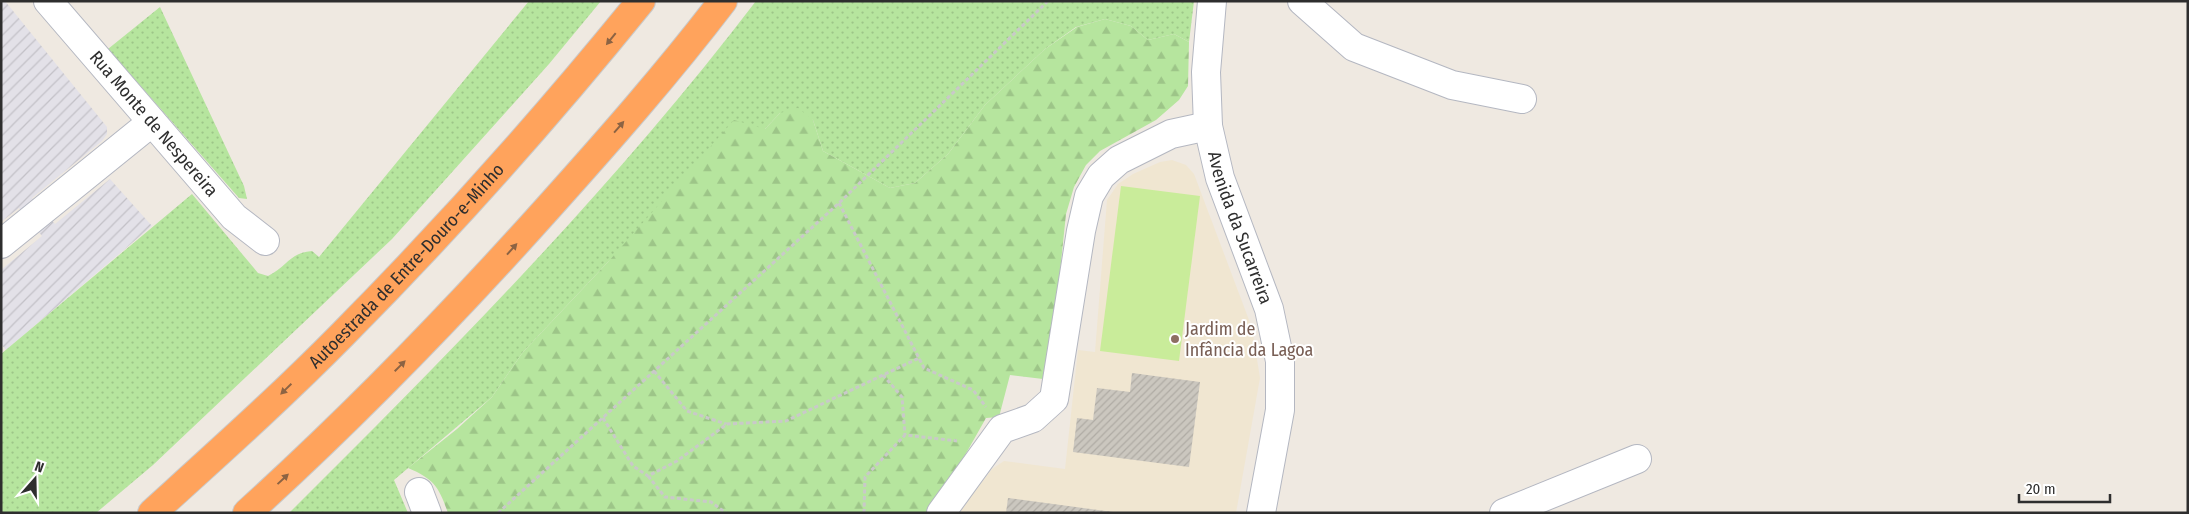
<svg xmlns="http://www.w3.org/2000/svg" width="2189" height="514" viewBox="0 0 2189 514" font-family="'Fira Sans Condensed',sans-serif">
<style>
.industrial{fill:url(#industrial-furrows)}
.education{fill:#f0e6d1}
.grass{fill:url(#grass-dots)}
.forest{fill:url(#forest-firs)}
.pitch{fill:#c9ec9a}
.building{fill:url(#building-hatch)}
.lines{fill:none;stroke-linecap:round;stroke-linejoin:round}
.minor-casing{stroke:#b4b7c1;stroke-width:30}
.highway-casing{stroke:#c9c9c9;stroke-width:30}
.path{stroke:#c9c9c9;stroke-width:3;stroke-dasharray:4 2.5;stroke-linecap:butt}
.minor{stroke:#fff;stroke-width:28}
.highway{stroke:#ffa35c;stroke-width:28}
.oneway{fill:#8c6343}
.education-dot{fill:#8d6e63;stroke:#fff;stroke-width:2}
.labels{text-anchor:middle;stroke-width:4;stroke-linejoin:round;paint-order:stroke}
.street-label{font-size:18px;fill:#2e2e2e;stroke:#fff}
.education-label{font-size:18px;fill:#785e54;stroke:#fff;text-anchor:start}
</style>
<defs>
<pattern id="industrial-furrows" width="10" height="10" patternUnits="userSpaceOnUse" patternTransform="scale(1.25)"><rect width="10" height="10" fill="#e3e1e8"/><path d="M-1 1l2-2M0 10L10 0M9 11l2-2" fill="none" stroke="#c3c1c7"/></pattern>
<pattern id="grass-dots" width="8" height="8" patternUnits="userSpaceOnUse" patternTransform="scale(1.25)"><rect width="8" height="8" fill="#b6e59e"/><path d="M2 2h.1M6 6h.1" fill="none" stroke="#9dc588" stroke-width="1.8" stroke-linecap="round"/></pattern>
<pattern id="forest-firs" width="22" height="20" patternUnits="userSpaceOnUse" patternTransform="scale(1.25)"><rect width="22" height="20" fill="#b6e59e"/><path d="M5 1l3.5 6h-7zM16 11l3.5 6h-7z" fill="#9dc588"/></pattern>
<pattern id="building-hatch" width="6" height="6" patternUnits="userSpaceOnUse" patternTransform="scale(1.25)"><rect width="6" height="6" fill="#cbc7bf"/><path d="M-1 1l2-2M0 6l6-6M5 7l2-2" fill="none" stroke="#afaba4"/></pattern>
</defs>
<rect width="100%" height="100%" fill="#efe9e1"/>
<path class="industrial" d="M1,1H5L107,127V134L102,141L32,198L55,224L110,179L152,226L6,350L1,344V270L42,236L19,208L1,222Z"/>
<path class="education" d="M1172,160L1186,165L1194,174L1252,328L1260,378L1236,513H958L992,469L1004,461L1065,469L1078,350L1095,352L1107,200L1118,184L1133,174L1160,162Z"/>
<path class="grass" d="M529,1H601L549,64L392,239L153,465L96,513H1V354L192,194L258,273L268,276C288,266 289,253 312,251L319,257Z
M756,1H1194L1189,42L1174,34L1148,40L1131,26L1105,19L1076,27L1045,49L985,105L948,154L915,183L890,188L823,151L813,120L780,113L765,129L608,262L523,352L492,397L394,480L408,513H289C453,350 616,185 756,1Z
M160,7L244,186L247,199L239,198L108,49Z"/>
<path class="forest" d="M1105,19L1131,26L1148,40L1174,34L1189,42L1188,86L1179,100L1156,120L1100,151L1086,165L1074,187L1066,214L1057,301L1043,379L1010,375L999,417L986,418L951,480L928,513H448C439,487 434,479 408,468L457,429L492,397L523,352L608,262L734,120L765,129L780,113L798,108L813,120L823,151L890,188L915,183L948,154L985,105L1045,49L1077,27Z"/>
<path class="pitch" d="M1121,186L1200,196L1179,361L1100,351Z"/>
<path class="building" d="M1132,373L1200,382L1189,467L1073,452L1077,418L1093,420L1097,388L1130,392Z
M1008,498L1113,512V513H1006Z"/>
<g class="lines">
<g class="minor-casing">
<g id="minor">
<path id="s1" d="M48,1L234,217L265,241"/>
<path id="s2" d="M1212,1L1206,72L1208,126L1220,178L1269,309L1280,361V410L1261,513"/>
<path d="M1302,1L1354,47L1452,85L1522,99"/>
<path d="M1,244L152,122"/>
<path d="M419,492L427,513"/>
<path d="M941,513L1002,429L1033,418L1054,399L1081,231L1089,196L1101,176L1119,160L1171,134L1208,126"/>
<path d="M1504,513L1637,459"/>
</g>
</g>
<g class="highway-casing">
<g id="highway">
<path id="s3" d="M152,513C217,454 282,396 343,334C448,228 547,117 641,1"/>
<path d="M247,513C353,417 452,315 547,209C608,141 668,73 723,1"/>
</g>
</g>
<path class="path" d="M839,203L924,368L973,390L986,407
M654,371L687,411L726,424
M883,375L902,397L905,435
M603,418L633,466L648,476L677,461L727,424L786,421L919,358
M648,476L665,497L711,502L726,513
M498,513L839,203L1048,1
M864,513L865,477L905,435L957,441"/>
<use href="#minor" class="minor"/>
<use href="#highway" class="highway"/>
</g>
<defs><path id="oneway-solid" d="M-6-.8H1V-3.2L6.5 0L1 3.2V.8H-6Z" transform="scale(1.25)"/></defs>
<g class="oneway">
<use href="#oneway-solid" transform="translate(611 39) rotate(129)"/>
<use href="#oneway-solid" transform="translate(619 127) rotate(-49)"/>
<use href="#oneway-solid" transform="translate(512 249) rotate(-48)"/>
<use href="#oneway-solid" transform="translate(400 366) rotate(-45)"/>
<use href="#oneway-solid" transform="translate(286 389) rotate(136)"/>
<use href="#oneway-solid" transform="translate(283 479) rotate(-43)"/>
</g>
<circle class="education-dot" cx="1175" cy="339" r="5"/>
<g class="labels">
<g class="street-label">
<text dy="6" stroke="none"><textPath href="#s1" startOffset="162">Rua Monte de Nespereira</textPath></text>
<text dy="6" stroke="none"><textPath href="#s2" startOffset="232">Avenida da Sucarreira</textPath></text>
<text dy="6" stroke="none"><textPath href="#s3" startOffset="355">Autoestrada de Entre-Douro-e-Minho</textPath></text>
</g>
<g class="education-label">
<text x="1185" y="335">Jardim de<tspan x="1185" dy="21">Infância da Lagoa</tspan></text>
</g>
</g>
<rect width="2189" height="514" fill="none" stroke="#2e2e2e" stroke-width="5"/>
<g transform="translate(35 479) rotate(20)" stroke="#ffffff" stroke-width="4" paint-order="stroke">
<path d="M0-4L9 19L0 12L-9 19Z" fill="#2e2e2e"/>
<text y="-8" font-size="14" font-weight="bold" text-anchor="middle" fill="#2e2e2e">N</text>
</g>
<path d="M2019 494v8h91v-8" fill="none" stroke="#2e2e2e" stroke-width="2.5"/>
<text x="2026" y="494" font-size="15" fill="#2e2e2e" stroke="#ffffff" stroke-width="4" paint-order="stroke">20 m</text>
</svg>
